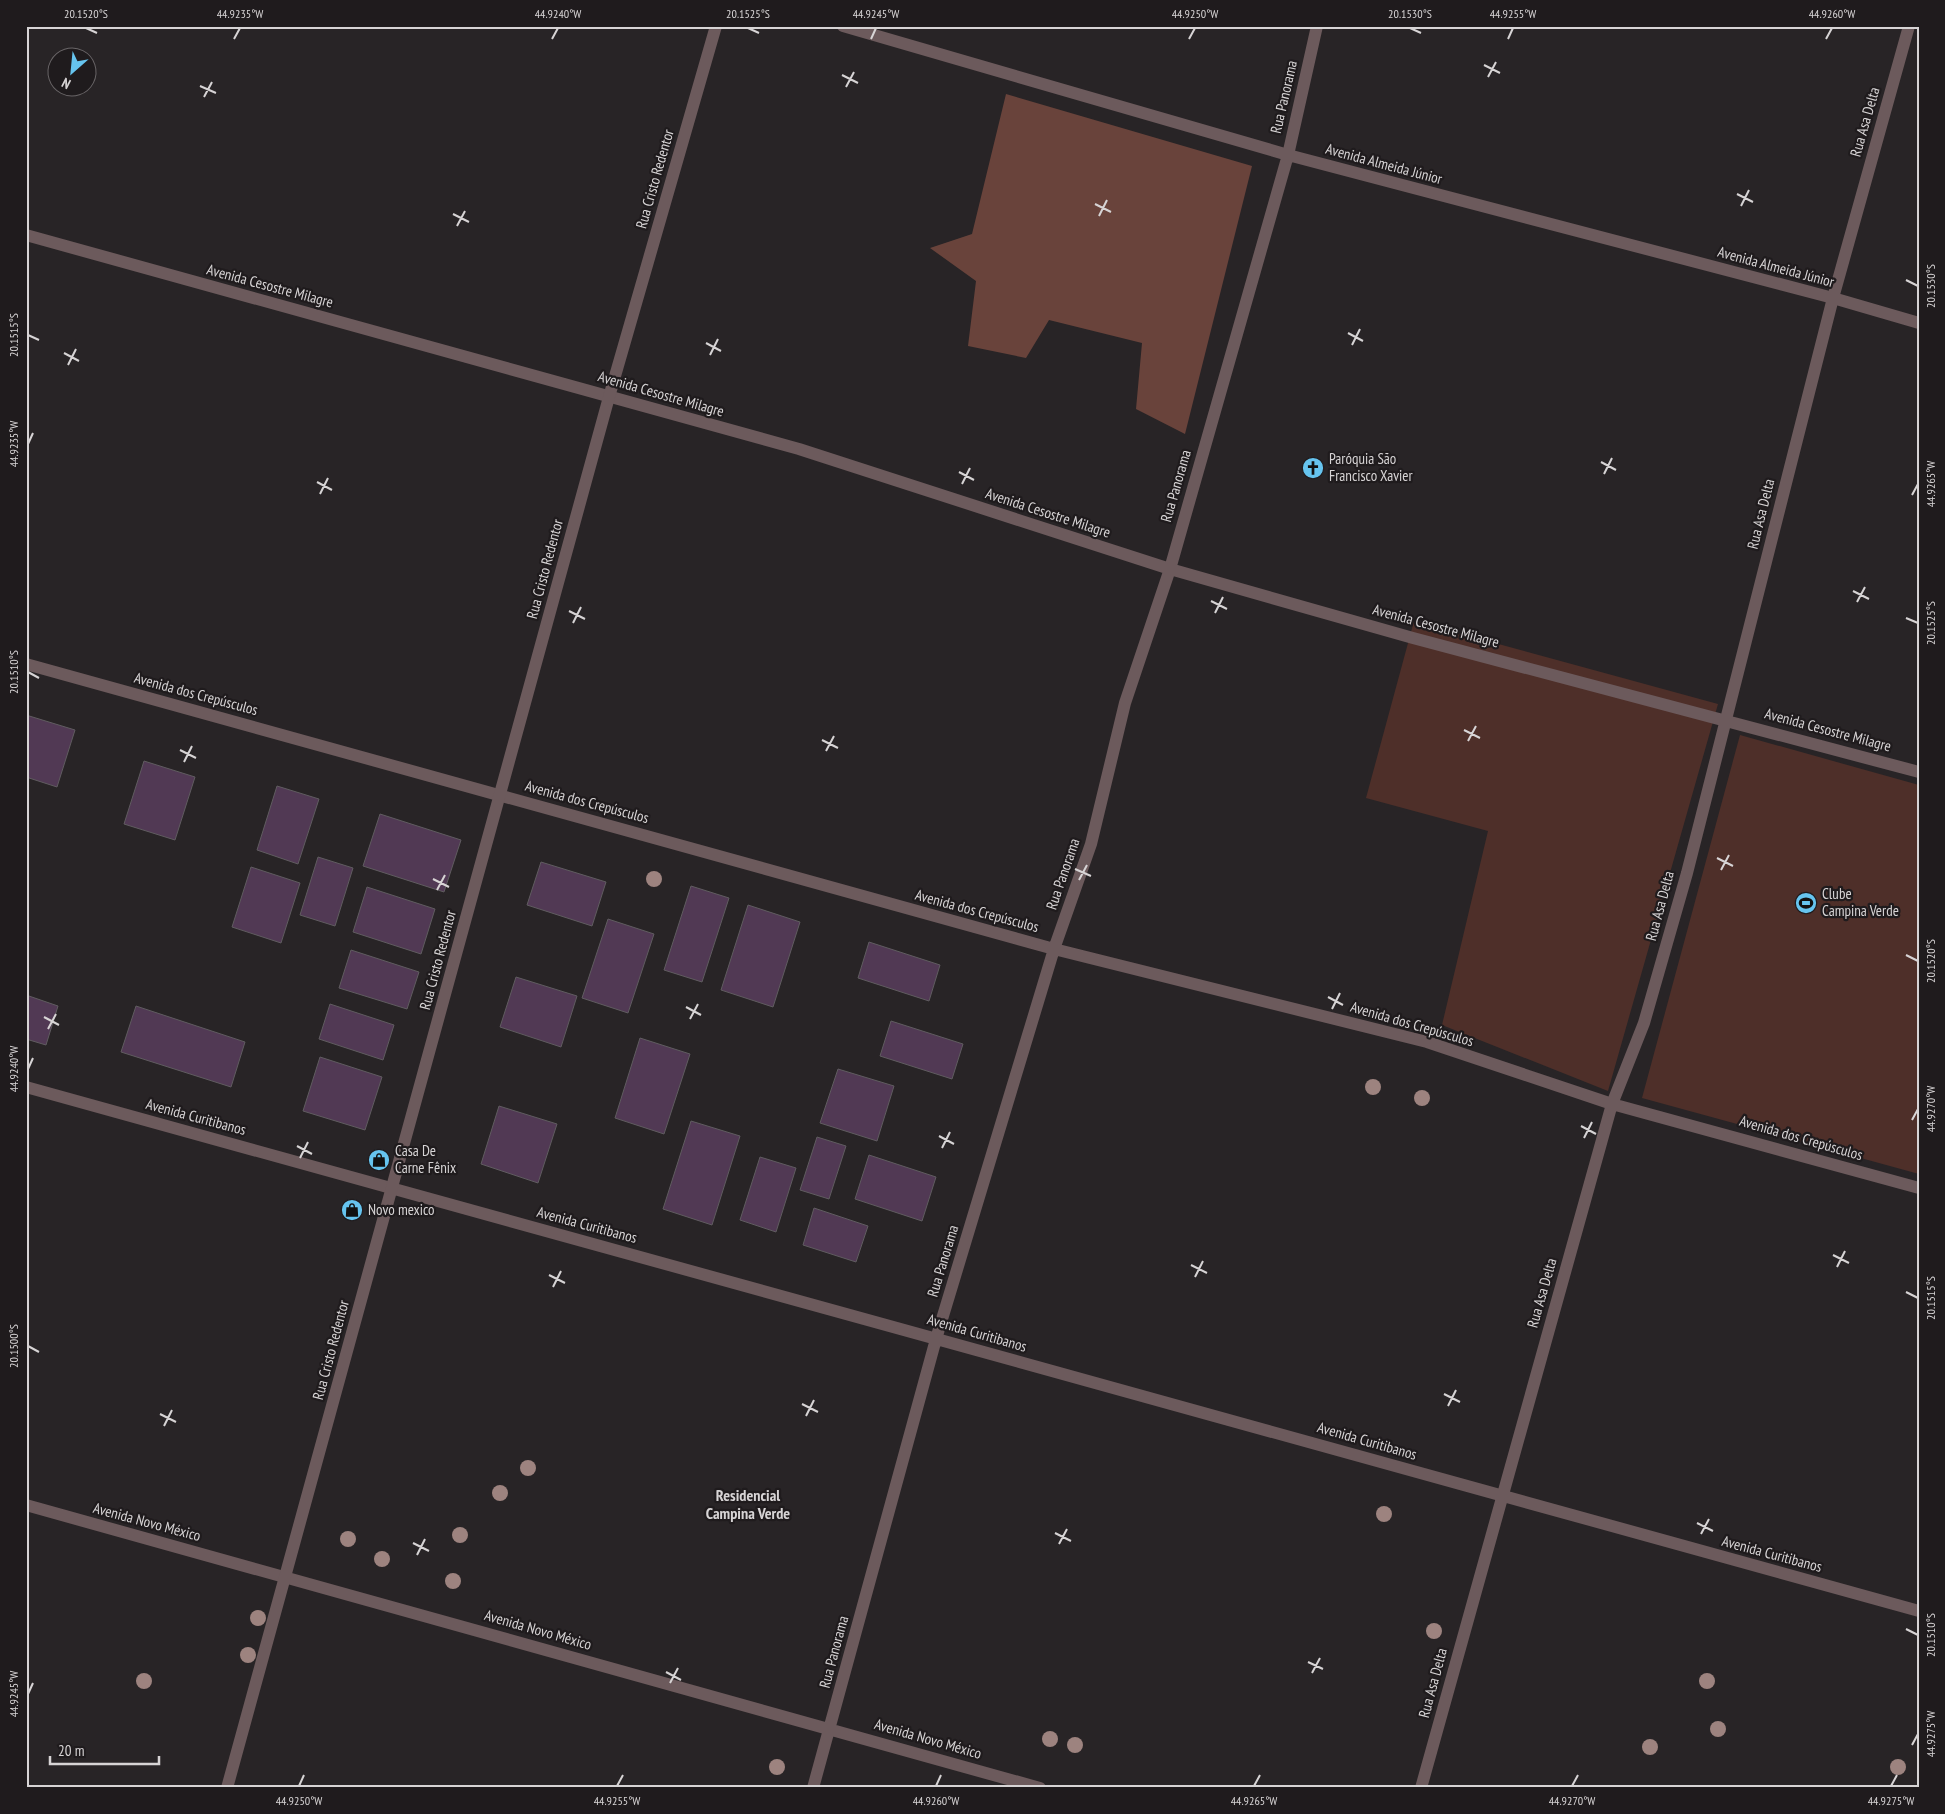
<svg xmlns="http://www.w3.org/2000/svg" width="1945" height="1814" viewBox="0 0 1945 1814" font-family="'PT Sans Narrow',sans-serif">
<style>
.green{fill:#4e2f29}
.forest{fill:#69433b}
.building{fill:#513954;stroke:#605c60}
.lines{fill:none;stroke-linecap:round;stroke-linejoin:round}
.minor{stroke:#6c5a5c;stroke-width:12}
.tertiary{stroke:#6c5a5c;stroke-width:12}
.tree{fill:#9d837f}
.ticks{fill:none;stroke:#d7d4d5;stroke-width:2}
.labels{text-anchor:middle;stroke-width:4.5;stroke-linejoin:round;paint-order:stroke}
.street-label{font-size:15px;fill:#d7d4d5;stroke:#1f1b1d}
.poi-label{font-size:15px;fill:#d7d4d5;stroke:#1f1b1d;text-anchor:start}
.neighbourhood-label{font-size:16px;font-weight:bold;fill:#d7d4d5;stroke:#1f1b1d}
.neatline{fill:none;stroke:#d7d4d5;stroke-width:2}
.ticks-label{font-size:12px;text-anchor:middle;fill:#d7d4d5}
</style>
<rect width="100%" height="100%" fill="#282426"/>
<path class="green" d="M1414,621L1718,704L1608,1091L1442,1025L1488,831L1366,798Z
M1740,735L1919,785V1174L1642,1098Z"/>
<path class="forest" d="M1006,94L1252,166L1185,434L1136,409L1142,343L1049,320L1026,358L968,346L976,281L930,248L972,234Z"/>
<path class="building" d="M26,715L75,730L57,787L26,777Z
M144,761L195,777L175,840L124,824Z
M277,786L319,799L298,864L257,850Z
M380,814L461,840L444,892L363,866Z
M318,857L353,868L335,926L300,915Z
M541,862L606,882L592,926L527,905Z
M251,867L300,883L281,943L232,927Z
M691,886L729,898L702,982L664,970Z
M367,887L435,909L421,954L353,932Z
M748,905L800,922L773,1007L721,990Z
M608,919L654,934L628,1013L582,998Z
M869,942L940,965L929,1001L858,978Z
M351,950L419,972L407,1009L339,988Z
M516,977L577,996L561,1047L500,1027Z
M26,995L58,1006L46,1045L26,1039Z
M330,1004L394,1025L383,1060L319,1039Z
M136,1006L245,1042L231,1087L121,1052Z
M891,1021L963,1044L952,1079L880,1056Z
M640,1038L690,1054L664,1134L615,1118Z
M320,1057L382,1077L365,1130L303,1111Z
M838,1069L894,1086L877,1141L820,1123Z
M499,1106L557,1124L538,1183L481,1164Z
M691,1121L740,1136L712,1225L663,1209Z
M817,1137L846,1146L829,1199L800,1190Z
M869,1155L936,1177L922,1221L855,1199Z
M760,1157L796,1168L776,1232L740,1220Z
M814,1208L868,1226L856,1262L803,1245Z"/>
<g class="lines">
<path class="minor" d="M843,26L1288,155L1833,298L1919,323
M26,235L799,449L1170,569L1413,638L1919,772
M26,664L1054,949L1427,1042L1612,1104L1919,1188
M26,1087L1919,1611
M26,1505L1040,1788
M813,1788L936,1339L1054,949L1091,844L1125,703L1170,569L1288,155L1317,26
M1421,1788L1612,1104L1644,1023L1687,873L1833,298L1909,26"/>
<path class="tertiary" d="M227,1788L609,397L716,26"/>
</g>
<g class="tree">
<circle cx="654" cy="879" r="8"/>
<circle cx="1373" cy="1087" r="8"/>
<circle cx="1422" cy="1098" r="8"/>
<circle cx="528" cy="1468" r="8"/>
<circle cx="500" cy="1493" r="8"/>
<circle cx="1384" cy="1514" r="8"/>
<circle cx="460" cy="1535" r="8"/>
<circle cx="348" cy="1539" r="8"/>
<circle cx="382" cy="1559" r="8"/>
<circle cx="453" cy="1581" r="8"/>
<circle cx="258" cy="1618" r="8"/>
<circle cx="1434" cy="1631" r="8"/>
<circle cx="248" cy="1655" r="8"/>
<circle cx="144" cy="1681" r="8"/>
<circle cx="1707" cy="1681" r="8"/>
<circle cx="1718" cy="1729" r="8"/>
<circle cx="1050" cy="1739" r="8"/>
<circle cx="1075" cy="1745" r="8"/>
<circle cx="1650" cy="1747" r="8"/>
<circle cx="777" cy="1767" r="8"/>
<circle cx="1898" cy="1767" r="8"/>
</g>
<path class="ticks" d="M86,28L97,33M748,28L759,33M1410,28L1421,33M234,39L240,28M552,39L558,28M871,39L876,28M1189,39L1195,28M1508,39L1513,28M1826,39L1832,28M1484,65L1500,73M842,75L858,83M1488,77L1496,62M200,86L216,93M846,87L854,72M204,97L212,82M1737,194L1753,202M1095,204L1111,212M1741,206L1749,190M453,214L469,222M1099,216L1107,200M457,226L465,211M1906,280L1918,286M1348,333L1363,341M28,335L39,340M706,343L721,351M1352,345L1360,329M64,353L79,361M710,355L718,339M68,365L76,349M28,444L33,433M1601,462L1616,470M959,472L974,480M1604,474L1612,458M317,482L332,490M962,484L970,468M320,494L328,478M1912,495L1918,484M1853,591L1869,599M1211,601L1227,609M1857,602L1865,587M569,611L585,619M1215,613L1223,597M1906,618L1918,623M573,623L581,607M28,672L39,678M1464,730L1480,738M822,740L838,748M1468,741L1476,726M180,750L196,758M826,751L834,736M184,762L192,746M1717,858L1733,866M1075,869L1091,876M1721,870L1729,855M433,879L449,887M1079,880L1087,865M437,890L445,875M1906,955L1918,961M1328,997L1343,1005M686,1007L701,1015M1332,1009L1340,993M44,1017L59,1025M690,1019L698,1004M48,1029L56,1014M28,1069L33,1058M1912,1120L1918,1109M1581,1126L1596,1134M939,1136L954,1144M1584,1138L1592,1122M297,1146L312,1154M942,1148L950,1132M300,1158L308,1142M1833,1255L1849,1263M1191,1265L1207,1273M1837,1267L1845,1251M549,1275L565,1283M1195,1277L1203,1261M553,1287L561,1271M1906,1292L1918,1298M28,1346L39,1352M1444,1394L1460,1402M802,1404L818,1412M1448,1406L1456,1390M160,1414L176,1422M806,1416L814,1400M164,1426L172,1410M1697,1523L1713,1531M1055,1533L1071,1541M1701,1534L1709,1519M413,1543L429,1551M1059,1544L1067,1529M417,1555L425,1539M1906,1629L1918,1635M1308,1662L1323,1669M666,1672L681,1680M1312,1673L1320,1658M670,1683L678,1668M28,1694L33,1683M1912,1745L1918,1734M299,1786L304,1775M617,1786L623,1775M936,1786L941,1775M1254,1786L1260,1775M1572,1786L1578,1775M1891,1786L1897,1775"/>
<defs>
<g id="church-disc" transform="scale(1.125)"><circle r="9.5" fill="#66c4ef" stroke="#1f1b1d"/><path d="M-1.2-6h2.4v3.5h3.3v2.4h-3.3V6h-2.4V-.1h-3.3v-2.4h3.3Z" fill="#111"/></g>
<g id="stadium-disc" transform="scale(1.125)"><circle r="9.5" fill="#66c4ef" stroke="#1f1b1d"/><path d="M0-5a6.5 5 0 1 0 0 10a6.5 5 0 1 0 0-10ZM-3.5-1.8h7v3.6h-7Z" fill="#111"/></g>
<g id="shop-disc" transform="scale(1.125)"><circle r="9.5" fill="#66c4ef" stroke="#1f1b1d"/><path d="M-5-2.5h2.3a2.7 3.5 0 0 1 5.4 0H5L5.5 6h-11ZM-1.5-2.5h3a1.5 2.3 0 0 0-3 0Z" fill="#111"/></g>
</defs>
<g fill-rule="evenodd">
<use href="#church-disc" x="1313" y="468"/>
<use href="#stadium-disc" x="1806" y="903"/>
<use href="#shop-disc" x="379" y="1160"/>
<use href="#shop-disc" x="352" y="1210"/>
</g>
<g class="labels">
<g class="street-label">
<text transform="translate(1284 97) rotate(-77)" y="5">Rua Panorama</text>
<text transform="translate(1865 122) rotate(-74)" y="5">Rua Asa Delta</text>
<text transform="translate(1384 164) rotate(15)" y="5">Avenida Almeida Júnior</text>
<text transform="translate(655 179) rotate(-74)" y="5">Rua Cristo Redentor</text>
<text transform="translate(1776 267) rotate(15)" y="5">Avenida Almeida Júnior</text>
<text transform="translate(270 286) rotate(15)" y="5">Avenida Cesostre Milagre</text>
<text transform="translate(661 394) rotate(16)" y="5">Avenida Cesostre Milagre</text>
<text transform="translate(1176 486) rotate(-74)" y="5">Rua Panorama</text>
<text transform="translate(1048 513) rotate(18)" y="5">Avenida Cesostre Milagre</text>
<text transform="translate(1761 514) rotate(-76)" y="5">Rua Asa Delta</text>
<text transform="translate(545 569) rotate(-75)" y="5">Rua Cristo Redentor</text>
<text transform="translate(1436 626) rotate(15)" y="5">Avenida Cesostre Milagre</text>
<text transform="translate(196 694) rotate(15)" y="5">Avenida dos Crepúsculos</text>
<text transform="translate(1828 730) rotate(15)" y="5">Avenida Cesostre Milagre</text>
<text transform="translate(587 802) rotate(15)" y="5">Avenida dos Crepúsculos</text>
<text transform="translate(1063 874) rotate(-71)" y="5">Rua Panorama</text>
<text transform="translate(1660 906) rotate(-75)" y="5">Rua Asa Delta</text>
<text transform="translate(977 911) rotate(15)" y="5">Avenida dos Crepúsculos</text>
<text transform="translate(438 960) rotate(-75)" y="5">Rua Cristo Redentor</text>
<text transform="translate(1412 1024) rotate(16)" y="5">Avenida dos Crepúsculos</text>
<text transform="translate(196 1117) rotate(15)" y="5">Avenida Curitibanos</text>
<text transform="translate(1801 1138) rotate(16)" y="5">Avenida dos Crepúsculos</text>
<text transform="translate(587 1225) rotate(15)" y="5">Avenida Curitibanos</text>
<text transform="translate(943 1261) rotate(-73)" y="5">Rua Panorama</text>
<text transform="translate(1542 1293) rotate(-74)" y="5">Rua Asa Delta</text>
<text transform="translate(977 1333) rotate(16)" y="5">Avenida Curitibanos</text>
<text transform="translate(331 1350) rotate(-75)" y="5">Rua Cristo Redentor</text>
<text transform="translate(1367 1441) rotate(16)" y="5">Avenida Curitibanos</text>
<text transform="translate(147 1522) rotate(15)" y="5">Avenida Novo México</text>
<text transform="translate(1772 1554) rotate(15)" y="5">Avenida Curitibanos</text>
<text transform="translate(538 1630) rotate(16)" y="5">Avenida Novo México</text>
<text transform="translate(834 1652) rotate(-75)" y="5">Rua Panorama</text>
<text transform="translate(1433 1683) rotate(-75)" y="5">Rua Asa Delta</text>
<text transform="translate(928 1739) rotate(16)" y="5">Avenida Novo México</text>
</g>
<g class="poi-label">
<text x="1329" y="464">Paróquia São<tspan x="1329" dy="17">Francisco Xavier</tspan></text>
<text x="1822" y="899">Clube<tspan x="1822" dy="17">Campina Verde</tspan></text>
<text x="395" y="1156">Casa De<tspan x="395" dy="17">Carne Fênix</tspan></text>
<text x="368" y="1215">Novo mexico</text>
</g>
<g class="neighbourhood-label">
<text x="748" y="1501">Residencial<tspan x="748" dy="18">Campina Verde</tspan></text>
</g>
</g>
<rect width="1945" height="1814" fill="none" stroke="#1f1b1d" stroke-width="55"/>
<g transform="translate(72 72) rotate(207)"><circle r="24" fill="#1f1b1d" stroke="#696567"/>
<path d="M0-4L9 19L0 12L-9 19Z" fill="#66c4ef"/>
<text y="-8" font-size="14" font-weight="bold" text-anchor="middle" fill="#d7d4d5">N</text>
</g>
<path d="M50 1756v8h109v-8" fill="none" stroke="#d7d4d5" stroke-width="2.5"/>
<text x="58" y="1756" font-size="15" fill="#d7d4d5" stroke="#1f1b1d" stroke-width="4" paint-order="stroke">20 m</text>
<rect x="28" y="28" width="1890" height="1758" class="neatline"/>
<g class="ticks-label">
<text x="86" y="18">20.1520°S</text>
<text x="240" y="18">44.9235°W</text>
<text x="558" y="18">44.9240°W</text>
<text x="748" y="18">20.1525°S</text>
<text x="876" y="18">44.9245°W</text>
<text x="1195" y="18">44.9250°W</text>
<text x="1410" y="18">20.1530°S</text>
<text x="1513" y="18">44.9255°W</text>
<text x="1832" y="18">44.9260°W</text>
<text transform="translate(1931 286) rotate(-90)" y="4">20.1530°S</text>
<text transform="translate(14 335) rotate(-90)" y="4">20.1515°S</text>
<text transform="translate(14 444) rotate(-90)" y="4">44.9235°W</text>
<text transform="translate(1931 484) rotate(-90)" y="4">44.9265°W</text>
<text transform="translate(1931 623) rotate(-90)" y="4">20.1525°S</text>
<text transform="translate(14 672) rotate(-90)" y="4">20.1510°S</text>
<text transform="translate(1931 961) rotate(-90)" y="4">20.1520°S</text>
<text transform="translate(14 1069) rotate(-90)" y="4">44.9240°W</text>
<text transform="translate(1931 1109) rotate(-90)" y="4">44.9270°W</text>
<text transform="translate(1931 1298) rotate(-90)" y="4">20.1515°S</text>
<text transform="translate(14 1346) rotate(-90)" y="4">20.1500°S</text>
<text transform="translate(1931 1635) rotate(-90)" y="4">20.1510°S</text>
<text transform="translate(14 1694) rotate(-90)" y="4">44.9245°W</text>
<text transform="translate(1931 1734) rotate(-90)" y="4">44.9275°W</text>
<text x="299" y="1805">44.9250°W</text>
<text x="617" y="1805">44.9255°W</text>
<text x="936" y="1805">44.9260°W</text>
<text x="1254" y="1805">44.9265°W</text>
<text x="1572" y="1805">44.9270°W</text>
<text x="1891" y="1805">44.9275°W</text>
</g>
</svg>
